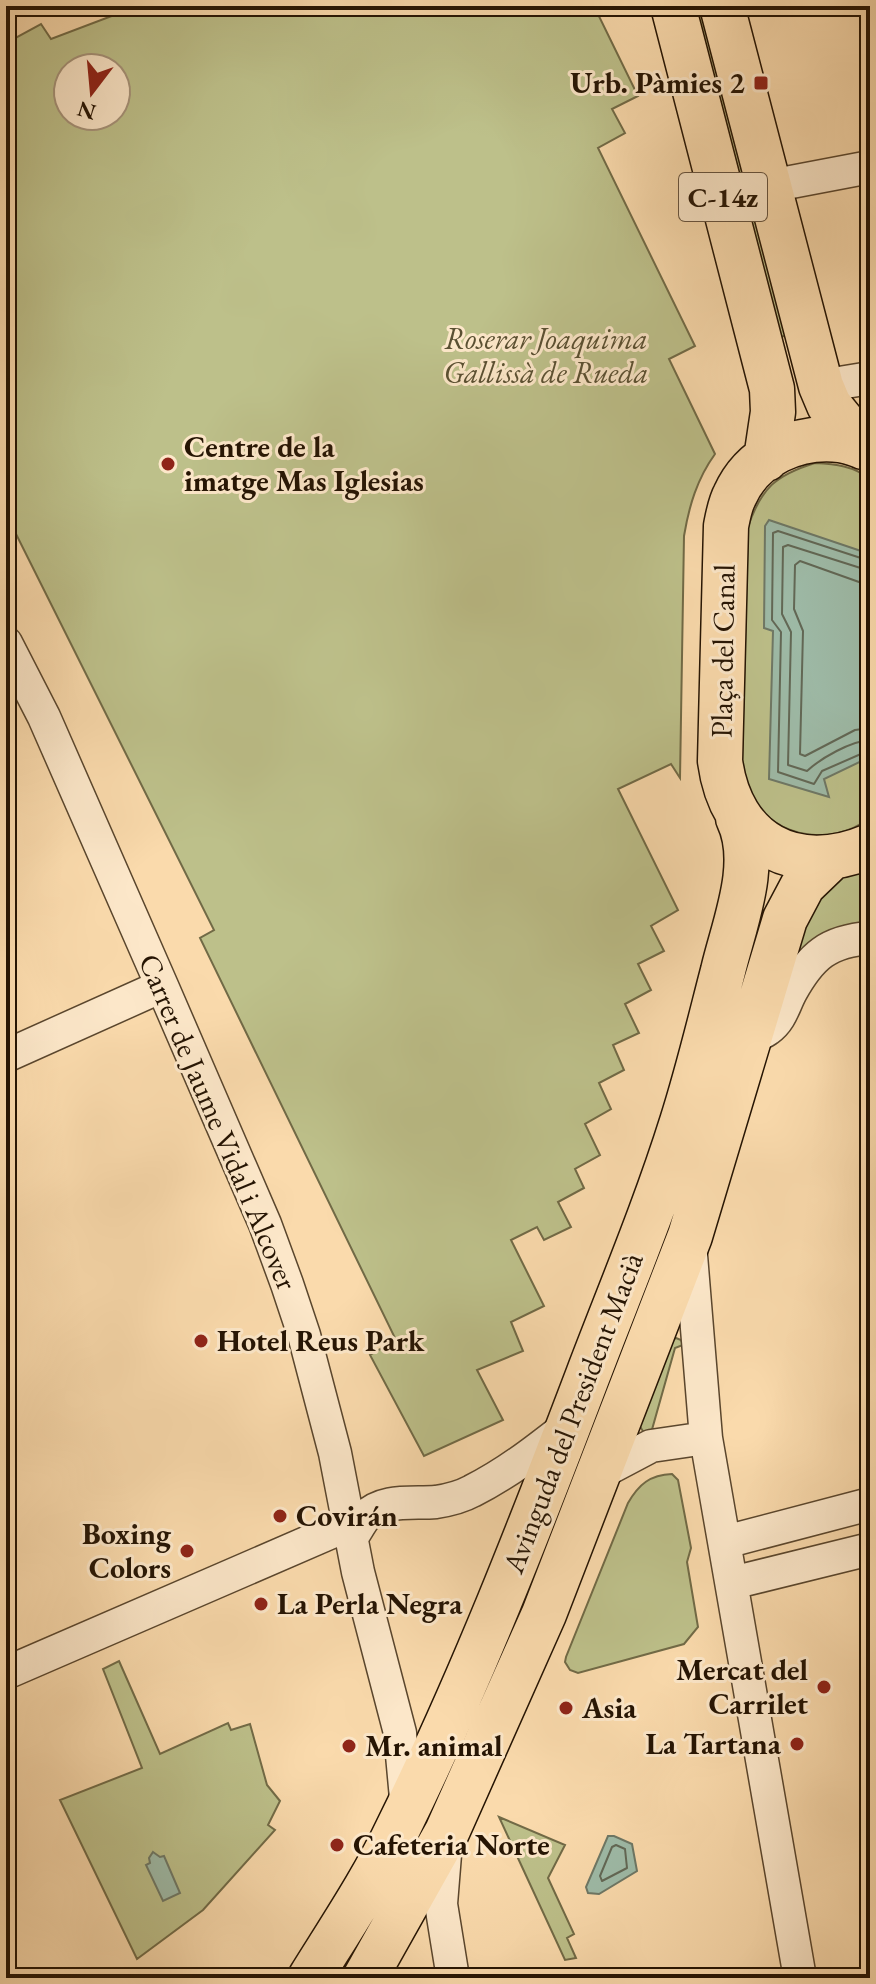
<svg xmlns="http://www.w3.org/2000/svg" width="876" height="1984" viewBox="0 0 876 1984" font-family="'EB Garamond',serif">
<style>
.green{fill:#bdc08a;stroke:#716a46;stroke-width:2;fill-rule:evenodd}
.water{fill:#9ebba8;stroke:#6e7866;stroke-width:2}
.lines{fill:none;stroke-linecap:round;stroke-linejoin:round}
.shore{stroke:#626856;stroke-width:2}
.minor-casing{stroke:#5a462d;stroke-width:35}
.primary-casing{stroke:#251403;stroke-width:47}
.minor{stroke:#fce7c9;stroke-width:32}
.primary{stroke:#fadaac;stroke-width:44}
.poi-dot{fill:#8f2418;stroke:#fce7c9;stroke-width:3}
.labels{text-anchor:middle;stroke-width:6;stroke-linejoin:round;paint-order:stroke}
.shield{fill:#fce7c9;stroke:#66533e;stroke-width:2}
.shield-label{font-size:28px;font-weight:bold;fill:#251403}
.poi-label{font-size:30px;font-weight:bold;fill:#251403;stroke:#fce7c9;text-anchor:start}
.park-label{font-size:30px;font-style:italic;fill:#5a5032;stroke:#fce7c9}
.street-label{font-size:30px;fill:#251403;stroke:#fce7c9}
</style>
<rect width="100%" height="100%" fill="#fadaac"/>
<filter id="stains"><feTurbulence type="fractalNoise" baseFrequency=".0025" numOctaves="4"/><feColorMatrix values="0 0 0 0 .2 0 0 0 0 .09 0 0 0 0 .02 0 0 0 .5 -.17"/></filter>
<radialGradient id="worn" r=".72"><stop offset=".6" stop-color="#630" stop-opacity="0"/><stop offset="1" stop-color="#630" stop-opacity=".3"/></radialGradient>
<path class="green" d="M138,6H594L638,96L612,109L625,133L598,148L695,346L669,359L715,454C697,479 689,506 684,536L680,778L671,764L618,789L678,910L651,926L664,951L638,964L651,990L625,1004L639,1033L613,1045L624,1070L599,1083L611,1109L585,1124L600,1155L575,1169L584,1188L558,1202L571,1227L544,1240L537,1227L511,1240L544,1306L511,1322L523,1351L477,1370L503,1420L424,1456L370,1355L396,1340L200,938L214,930L6,514V43L41,24L51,39ZM68,68H116V116H68Z
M687,6H706L793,334L772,339Z
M815,463C835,464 854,466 870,479V818C829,849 765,838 747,785C744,777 744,768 742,760L748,527C761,488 776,475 815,463Z
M851,873L870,874V924L789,968L819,890Z
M676,1338L681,1340L683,1345L675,1348L651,1433L646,1436L639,1425L670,1341Z
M672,1474L678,1480L691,1548L687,1562L698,1627L684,1644L578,1673L570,1670L565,1662L566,1657L628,1503C639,1484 650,1475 672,1474Z
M119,1661L160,1754L228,1723L231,1730L250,1724L267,1785L280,1801L268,1825L275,1830L203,1910L137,1959L60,1800L142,1768L103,1669Z
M499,1817L565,1845L548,1878L574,1934L567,1938L576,1958L565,1960Z"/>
<path class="water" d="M769,520L870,554V757L824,779L829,797L769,779L773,631L764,628L765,526Z
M608,1836H614L632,1844L637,1871L599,1894L588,1893L586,1887Z
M153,1852L160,1857L164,1856L180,1893L163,1901L146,1865L150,1863L149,1858Z"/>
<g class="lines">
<path class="shore" d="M870,561L778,531L773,533L772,620L781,632L778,772L814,784L822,771L870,750
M870,571L788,545L783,547L782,614L791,632L788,765L807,771C821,758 851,741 870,740
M870,583L859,582L800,561L795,565L794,609L803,631L800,754L805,756L855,730L870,728
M616,1845L625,1849L627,1868L602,1881L600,1876L612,1847Z"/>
<g class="minor-casing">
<path id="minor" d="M770,186L870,167
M821,386L870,378
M6,643L44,717L162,986L265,1224L287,1284L304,1335L335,1453L358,1572L400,1733L407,1809
M751,1038C756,1035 763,1033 768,1029C781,1020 784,1005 791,992C811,956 828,941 870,938
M6,1056L162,986
M690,1243L706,1438L800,1978
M598,1474L651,1446L706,1438
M351,1538C356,1532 360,1523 365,1517C383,1498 413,1504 436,1502C449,1500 461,1497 472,1491C508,1473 538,1449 570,1424
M725,1542L870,1504
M732,1583L870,1549
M6,1673L350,1524
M446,1842L441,1904L453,1978"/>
</g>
<g class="primary-casing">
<path id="primary" d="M673,6L772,389L773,412L766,459
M722,6L821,386L829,405L863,447
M870,449C860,446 850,441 840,440C797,435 753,455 735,495C730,504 728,516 726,526L720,761C731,843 795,878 870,846
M310,1978C341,1928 374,1879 399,1826C471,1680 530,1528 588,1375C620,1291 655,1208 682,1122C698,1072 710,1021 723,971C734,924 760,864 738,818
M365,1978L447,1832L544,1614L690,1236L785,919L803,885L831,858"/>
</g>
<use href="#minor" class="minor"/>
<use href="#primary" class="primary"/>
</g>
<g class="poi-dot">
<rect x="753" y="75" width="16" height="16" rx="4"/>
<circle cx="168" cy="464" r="8"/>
<circle cx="201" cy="1341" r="8"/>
<circle cx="280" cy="1516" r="8"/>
<circle cx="187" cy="1551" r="8"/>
<circle cx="261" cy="1604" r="8"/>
<circle cx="824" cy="1687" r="8"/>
<circle cx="566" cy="1708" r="8"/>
<circle cx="797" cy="1744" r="8"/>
<circle cx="349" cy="1746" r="8"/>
<circle cx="337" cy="1845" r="8"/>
</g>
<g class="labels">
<rect class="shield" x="679" y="173" width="88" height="48" rx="6"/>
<g class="shield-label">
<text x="723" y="207">C-14z</text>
</g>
<g class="poi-label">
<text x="745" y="93" text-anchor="end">Urb. Pàmies 2</text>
<text x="184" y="457">Centre de la<tspan x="184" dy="34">imatge Mas Iglesias</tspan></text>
<text x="217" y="1351">Hotel Reus Park</text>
<text x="296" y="1526">Covirán</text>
<text x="171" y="1544" text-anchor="end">Boxing<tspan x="171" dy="34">Colors</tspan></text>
<text x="277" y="1614">La Perla Negra</text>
<text x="808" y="1680" text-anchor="end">Mercat del<tspan x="808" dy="34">Carrilet</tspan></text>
<text x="582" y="1718">Asia</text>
<text x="781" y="1754" text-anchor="end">La Tartana</text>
<text x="365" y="1756">Mr. animal</text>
<text x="353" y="1855">Cafeteria Norte</text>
</g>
<g class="park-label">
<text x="546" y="349">Roserar Joaquima<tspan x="546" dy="34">Gallissà de Rueda</tspan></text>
</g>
<g class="street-label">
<text transform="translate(723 651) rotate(-89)" y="10">Plaça del Canal</text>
<text transform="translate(218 1122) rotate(67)" y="10">Carrer de Jaume Vidal i Alcover</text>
<text transform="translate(573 1413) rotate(-69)" y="10">Avinguda del President Macià</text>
</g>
</g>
<rect width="876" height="1984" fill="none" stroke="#fadaac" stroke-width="32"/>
<rect x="8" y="8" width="860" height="1968" fill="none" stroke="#251403" stroke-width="4"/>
<rect x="16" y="16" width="844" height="1952" fill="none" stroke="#251403" stroke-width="2"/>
<g transform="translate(92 92) rotate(196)"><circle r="38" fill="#fce7c9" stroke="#a6937a" stroke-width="2"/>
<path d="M0-6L14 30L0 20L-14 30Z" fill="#8f2418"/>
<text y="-12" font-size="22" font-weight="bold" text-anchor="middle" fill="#251403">N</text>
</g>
<rect width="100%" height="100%" filter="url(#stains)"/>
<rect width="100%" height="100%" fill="url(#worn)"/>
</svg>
